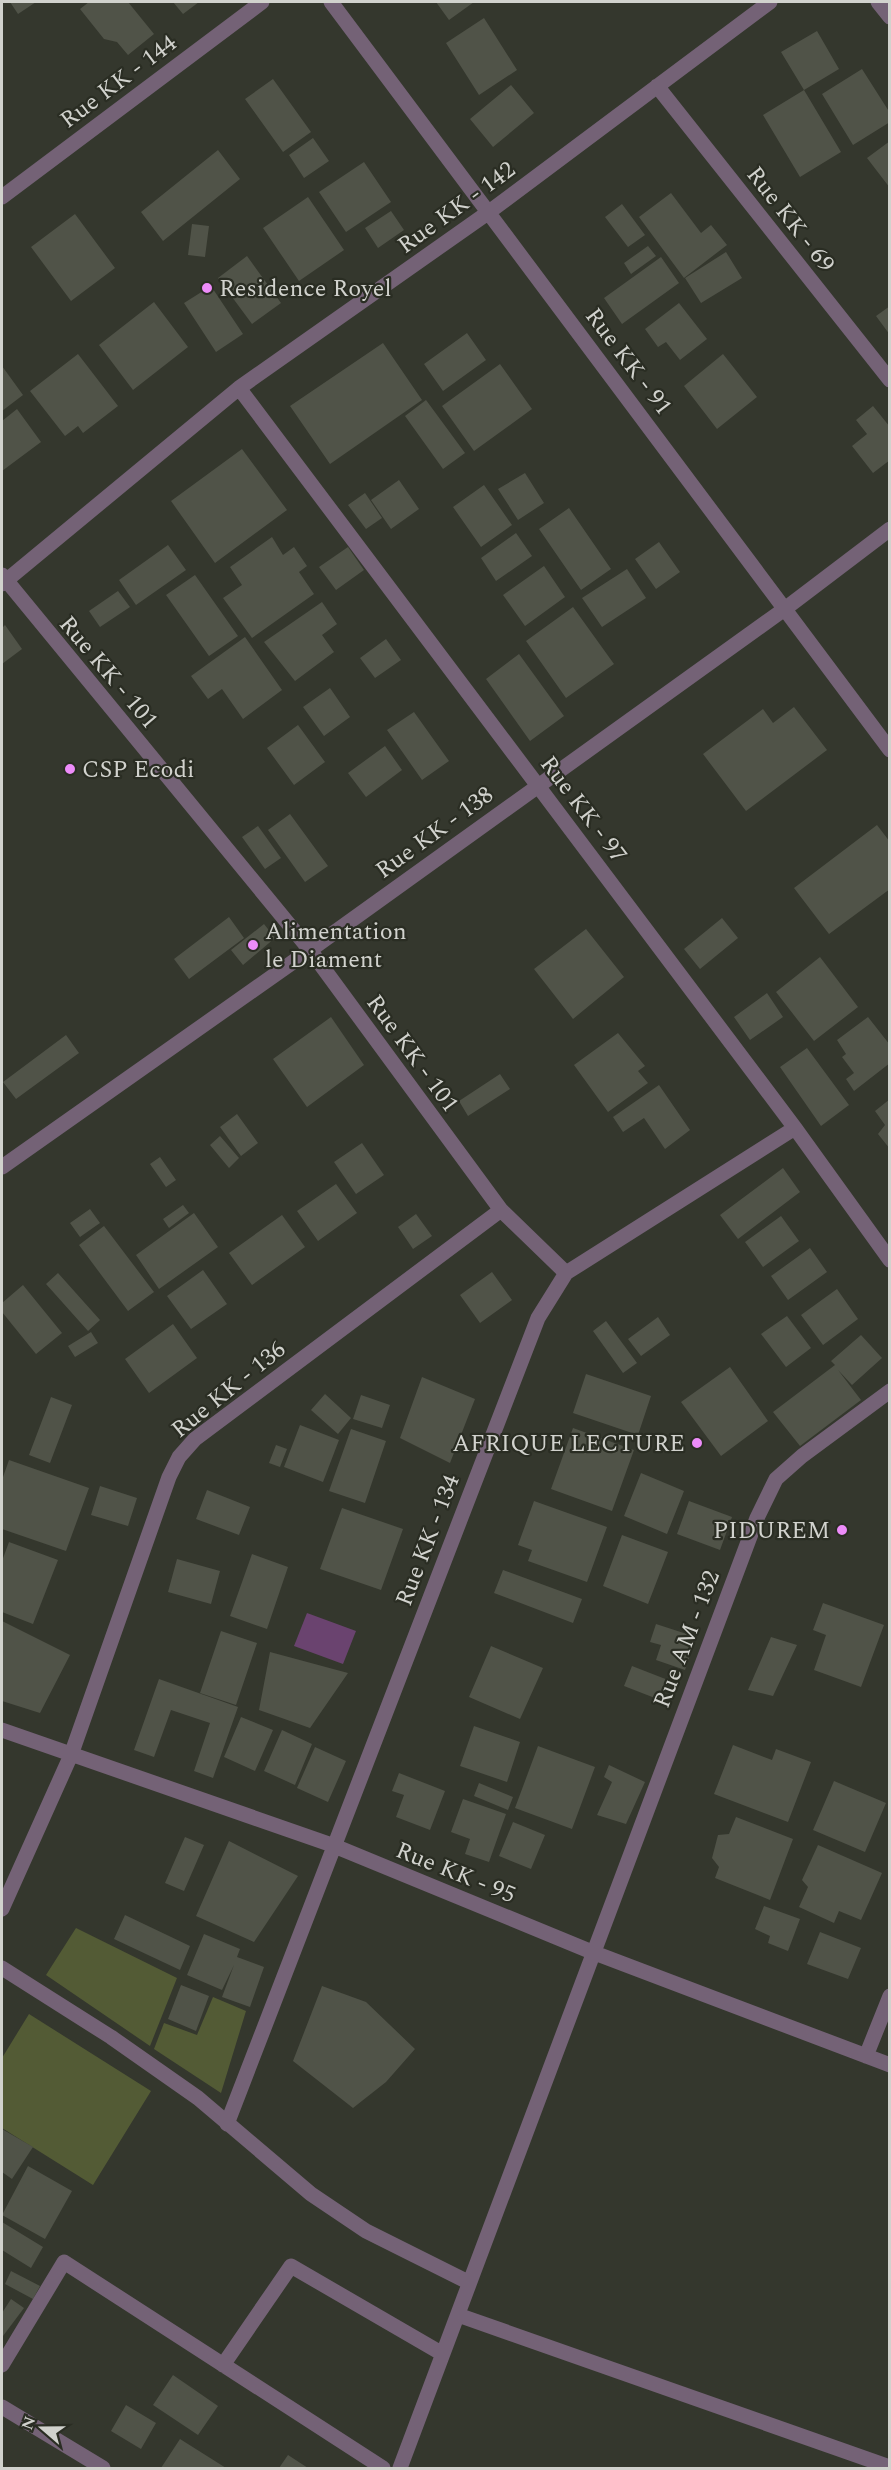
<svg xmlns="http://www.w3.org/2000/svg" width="891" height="2470" viewBox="0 0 891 2470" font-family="Spectral,serif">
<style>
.green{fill:#535b35}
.water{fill:#6a436f}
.building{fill:#505348}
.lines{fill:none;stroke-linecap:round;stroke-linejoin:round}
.minor{stroke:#746276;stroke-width:15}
.poi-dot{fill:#ed8cf9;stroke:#2a2d23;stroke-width:2}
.labels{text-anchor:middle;stroke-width:4.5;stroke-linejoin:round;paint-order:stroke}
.street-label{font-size:24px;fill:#d1d2cd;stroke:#2a2d23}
.poi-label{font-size:24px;fill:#d1d2cd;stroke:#2a2d23;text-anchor:start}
</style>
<rect width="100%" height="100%" fill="#34372d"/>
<path class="green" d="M76,1928L177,1978L150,2046L46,1975Z
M213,1997L246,2011L221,2093L154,2049L164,2023L197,2035Z
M29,2014L151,2091L93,2185L2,2128V2058Z"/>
<path class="water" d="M307,1613L356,1631L343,1664L294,1646Z"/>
<path class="building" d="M10,2H36L18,14Z
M89,2H128L154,34L128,55L117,42L104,39L80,9Z
M173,2H199L183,14Z
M436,2H474L449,20Z
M484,18L517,70L479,95L446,43Z
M817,31L839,69L804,90L781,52Z
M862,69L890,113V122L853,145L822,94Z
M273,79L311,132L283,152L245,99Z
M511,85L534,113L493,147L470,119Z
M804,90L841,152L800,177L763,115Z
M313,138L329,161L304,178L289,155Z
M890,141V188L867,158Z
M218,150L240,179L163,241L141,212Z
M364,162L391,202L346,232L319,192Z
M671,193L701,233L711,225L727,245L684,278L639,217Z
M308,197L344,250L299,281L263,228Z
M622,204L645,235L628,247L605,217Z
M391,211L404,230L378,248L365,228Z
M75,214L115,268L71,301L31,247Z
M192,224L209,226L205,257L188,255Z
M648,246L656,256L631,274L624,263Z
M726,252L742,278L701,303L685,278Z
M247,256L281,303L252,324L218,278Z
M661,257L679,283L622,324L604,298Z
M211,286L243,334L216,352L184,303Z
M154,302L188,347L133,390L99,345Z
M679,303L707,339L680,360L666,342L658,347L645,329Z
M890,306V335L876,316Z
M467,333L486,360L443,391L424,364Z
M383,343L422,400L330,464L290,406Z
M78,354L118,406L83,433L78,426L65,436L30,391Z
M723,354L757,397L717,429L684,386Z
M500,364L532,409L474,451L442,406Z
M2,366L23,395L2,411Z
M426,400L465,453L443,469L405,416Z
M873,406L890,427V460L873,473L852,446L867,434L856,420Z
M17,409L41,442L2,471V421Z
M242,449L287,510L215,563L171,501Z
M525,473L544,503L518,520L498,489Z
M399,480L419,509L391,529L371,500Z
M484,485L512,525L481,547L453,507Z
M365,493L382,518L366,529L348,505Z
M569,508L611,569L581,590L539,529Z
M516,533L532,556L496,581L481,558Z
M272,537L283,555L294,547L307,566L299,572L314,594L252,638L223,598L242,585L230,567Z
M659,542L680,572L656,589L635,559Z
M168,545L186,570L136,605L119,580Z
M348,547L364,570L336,590L319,567Z
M544,566L565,597L525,626L503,595Z
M627,569L646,598L602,627L582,598Z
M195,575L238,636L209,656L166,595Z
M118,591L130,607L100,627L89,611Z
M322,602L337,624L322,635L334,652L295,681L264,642Z
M573,607L614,664L566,698L526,641Z
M5,625L22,649L2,664V628Z
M245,637L282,690L243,719L222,689L208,699L191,676Z
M386,639L401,660L375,678L360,658Z
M519,654L564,716L530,741L486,679Z
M330,688L350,717L324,736L303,707Z
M794,707L827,750L746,811L703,754L763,709L773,723Z
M414,712L449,761L422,780L387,730Z
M298,725L325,762L294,785L267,748Z
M385,746L402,770L366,797L348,773Z
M290,814L328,866L305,882L268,830Z
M877,825L890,842V889L829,934L794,888Z
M258,826L281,858L265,869L242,837Z
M229,917L244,938L189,979L174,959Z
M722,918L738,938L700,969L684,949Z
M264,924L275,938L243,965L231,950Z
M586,929L624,977L573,1019L534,969Z
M820,957L858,1007L814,1041L776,992Z
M767,993L783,1017L750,1040L734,1017Z
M331,1017L364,1065L307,1107L273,1059Z
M868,1017L890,1045V1063L854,1091L846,1079L854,1073L842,1057L846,1054L837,1040Z
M618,1033L645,1066L638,1071L648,1083L608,1112L574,1065Z
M66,1035L79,1053L16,1099L3,1082Z
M807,1048L849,1105L821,1126L780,1067Z
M500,1074L510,1089L468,1116L459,1101Z
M659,1085L690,1130L665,1149L644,1118L623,1132L613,1117Z
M890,1099V1149L878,1134L885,1125L875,1111Z
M237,1114L258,1143L241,1156L220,1127Z
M220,1136L239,1158L229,1168L210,1145Z
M362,1143L384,1175L356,1194L334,1162Z
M160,1157L176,1180L166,1187L150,1164Z
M783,1168L800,1192L738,1239L720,1215Z
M336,1184L357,1213L318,1241L297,1211Z
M183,1205L189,1213L169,1228L163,1219Z
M90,1209L100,1223L80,1237L70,1223Z
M194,1213L218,1247L159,1289L136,1255Z
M416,1214L432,1236L413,1249L398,1227Z
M282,1215L305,1247L252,1285L229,1253Z
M781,1216L799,1241L763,1267L745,1242Z
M104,1226L154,1292L128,1311L79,1245Z
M810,1248L827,1272L788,1300L771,1276Z
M203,1270L227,1304L191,1329L167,1296Z
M492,1272L512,1300L480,1323L460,1295Z
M58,1273L100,1320L88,1331L46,1284Z
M23,1285L62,1333L36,1354L2,1312V1303Z
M837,1289L858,1319L823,1345L801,1315Z
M787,1316L811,1348L786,1367L761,1334Z
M658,1317L670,1335L641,1356L628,1339Z
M606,1321L637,1363L623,1373L593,1331Z
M173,1324L197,1358L149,1393L125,1359Z
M91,1332L98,1343L75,1357L68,1346Z
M861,1335L882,1358L852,1385L838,1370L861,1400L800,1446L773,1412L835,1365L831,1361Z
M730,1367L768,1421L721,1456L681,1402Z
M586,1374L651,1396L638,1435L573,1413Z
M422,1377L475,1399L450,1463L400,1438Z
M325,1394L351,1418L338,1434L311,1410Z
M361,1395L390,1405L382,1428L353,1419Z
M51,1397L72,1405L50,1463L29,1455Z
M300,1425L339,1440L323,1482L284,1467Z
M573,1428L634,1450L612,1511L551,1489Z
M351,1429L386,1441L365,1503L329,1491Z
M276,1445L287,1449L280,1467L269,1463Z
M9,1460L89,1488L66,1551L2,1529V1480Z
M641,1473L684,1491L667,1534L624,1516Z
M100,1486L137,1498L128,1526L91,1515Z
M207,1490L250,1507L239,1535L196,1519Z
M534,1501L607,1527L587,1582L528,1561L532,1550L518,1545Z
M689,1501L732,1517L720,1550L677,1534Z
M342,1508L403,1529L381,1590L320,1569Z
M622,1535L668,1552L648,1604L603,1586Z
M9,1542L58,1560L33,1624L2,1612V1561Z
M252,1554L288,1567L267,1629L230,1616Z
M177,1559L220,1571L211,1604L168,1592Z
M503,1570L582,1599L573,1623L494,1593Z
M823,1603L884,1625L861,1687L814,1670L826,1635L813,1630Z
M2,1621L70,1655L40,1713L2,1701Z
M656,1624L696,1637L685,1670L656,1660L661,1645L650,1642Z
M221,1631L257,1643L236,1705L200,1693Z
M771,1637L797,1645L773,1696L748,1690Z
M491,1646L543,1668L520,1719L469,1697Z
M270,1652L348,1673L310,1728L259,1710Z
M632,1666L668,1680L660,1700L624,1686Z
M159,1679L238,1707L213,1778L194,1771L210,1723L171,1710L154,1757L134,1750Z
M241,1717L273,1730L255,1771L224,1757Z
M474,1726L520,1742L507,1782L460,1766Z
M282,1730L312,1744L295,1785L264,1771Z
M733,1745L772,1760L776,1749L811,1762L788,1822L714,1794Z
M538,1746L595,1767L572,1829L515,1808Z
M315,1747L346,1761L328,1802L297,1788Z
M609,1765L645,1782L626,1824L597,1815L612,1782L604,1777Z
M399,1773L445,1791L430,1830L396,1817L404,1795L392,1791Z
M834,1781L886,1803L865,1852L813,1830Z
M479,1783L513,1797L508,1810L474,1796Z
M463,1799L506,1814L489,1862L465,1854L470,1839L451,1832Z
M736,1817L793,1839L770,1900L715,1878L719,1867L712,1858L718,1835L729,1834Z
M513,1822L545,1835L531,1869L499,1856Z
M185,1837L204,1845L184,1891L165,1883Z
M229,1841L298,1876L254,1942L196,1916Z
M818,1845L882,1873L861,1920L839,1911L834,1923L799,1907L808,1887L802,1880Z
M764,1906L800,1919L788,1951L768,1943L770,1936L755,1929Z
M125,1915L190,1946L180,1970L114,1939Z
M820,1932L861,1948L848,1979L807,1964Z
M204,1934L240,1949L237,1957L264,1967L250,2007L222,1997L234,1965L222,1990L187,1975Z
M181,1985L209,1996L196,2031L168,2019Z
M322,1986L366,2002L415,2049L386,2082L353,2108L293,2061Z
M2,2129L33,2147L12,2179L2,2172Z
M28,2166L72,2191L45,2239L2,2215Z
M2,2222L43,2247L31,2268L2,2250Z
M11,2271L40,2286L33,2299L5,2284Z
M11,2299L24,2308L3,2336L2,2313Z
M173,2375L218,2406L198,2435L153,2405Z
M126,2405L156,2423L141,2449L111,2431Z
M180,2439L226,2468H161Z
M288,2455L308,2468H279Z"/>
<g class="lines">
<path class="minor" d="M331,2L890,750
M878,2L890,17
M657,86L890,380
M2,197L262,2
M239,388L795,1128L890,1260
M2,575L310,950L501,1210L566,1273
M2,584L239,388L489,212L770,2
M2,1167L310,950L786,608L890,529
M2,1730L332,1845L592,1952L890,2065
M2,1909L71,1755L169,1477L179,1457L195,1439L501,1210
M2,1968L111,2037L198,2098L311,2194L366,2231L468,2282
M866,2056L890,1996
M227,2124L538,1318L566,1273L795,1128
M458,2315L890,2467
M2,2365L64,2262L383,2468
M223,2365L291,2266L441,2353
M2,2407L103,2468
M400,2468L757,1518L776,1479L802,1456L890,1391"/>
</g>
<g class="poi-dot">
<circle cx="207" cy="288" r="6"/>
<circle cx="70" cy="769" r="6"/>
<circle cx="253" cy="945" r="6"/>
<circle cx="697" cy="1443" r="6"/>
<circle cx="842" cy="1530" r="6"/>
</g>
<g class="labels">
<g class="street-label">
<text transform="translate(118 81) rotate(-37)" y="8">Rue KK - 144</text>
<text transform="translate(456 207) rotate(-36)" y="8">Rue KK - 142</text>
<text transform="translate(791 219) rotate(52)" y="8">Rue KK - 69</text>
<text transform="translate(629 361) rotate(53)" y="8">Rue KK - 91</text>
<text transform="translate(109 672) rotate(50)" y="8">Rue KK - 101</text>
<text transform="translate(584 809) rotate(53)" y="8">Rue KK - 97</text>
<text transform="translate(434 832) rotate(-36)" y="8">Rue KK - 138</text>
<text transform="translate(413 1053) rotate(54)" y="8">Rue KK - 101</text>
<text transform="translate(228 1389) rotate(-39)" y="8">Rue KK - 136</text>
<text transform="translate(427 1540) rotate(-69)" y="8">Rue KK - 134</text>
<text transform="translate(686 1639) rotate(-69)" y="8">Rue AM - 132</text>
<text transform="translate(456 1872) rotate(22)" y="8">Rue KK - 95</text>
</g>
<g class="poi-label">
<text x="219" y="296">Residence Royel</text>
<text x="82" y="777">CSP Ecodi</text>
<text x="265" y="939">Alimentation<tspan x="265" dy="28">le Diament</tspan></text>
<text x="685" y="1451" text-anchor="end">AFRIQUE LECTURE</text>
<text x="830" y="1538" text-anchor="end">PIDUREM</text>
</g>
</g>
<rect width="891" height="2470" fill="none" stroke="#d1d2cd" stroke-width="6"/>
<g transform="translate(42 2428) rotate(290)" stroke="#2a2d23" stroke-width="4.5" paint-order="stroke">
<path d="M0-4.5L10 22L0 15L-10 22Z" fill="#d1d2cd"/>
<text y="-9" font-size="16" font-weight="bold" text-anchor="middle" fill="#d1d2cd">N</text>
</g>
</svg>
